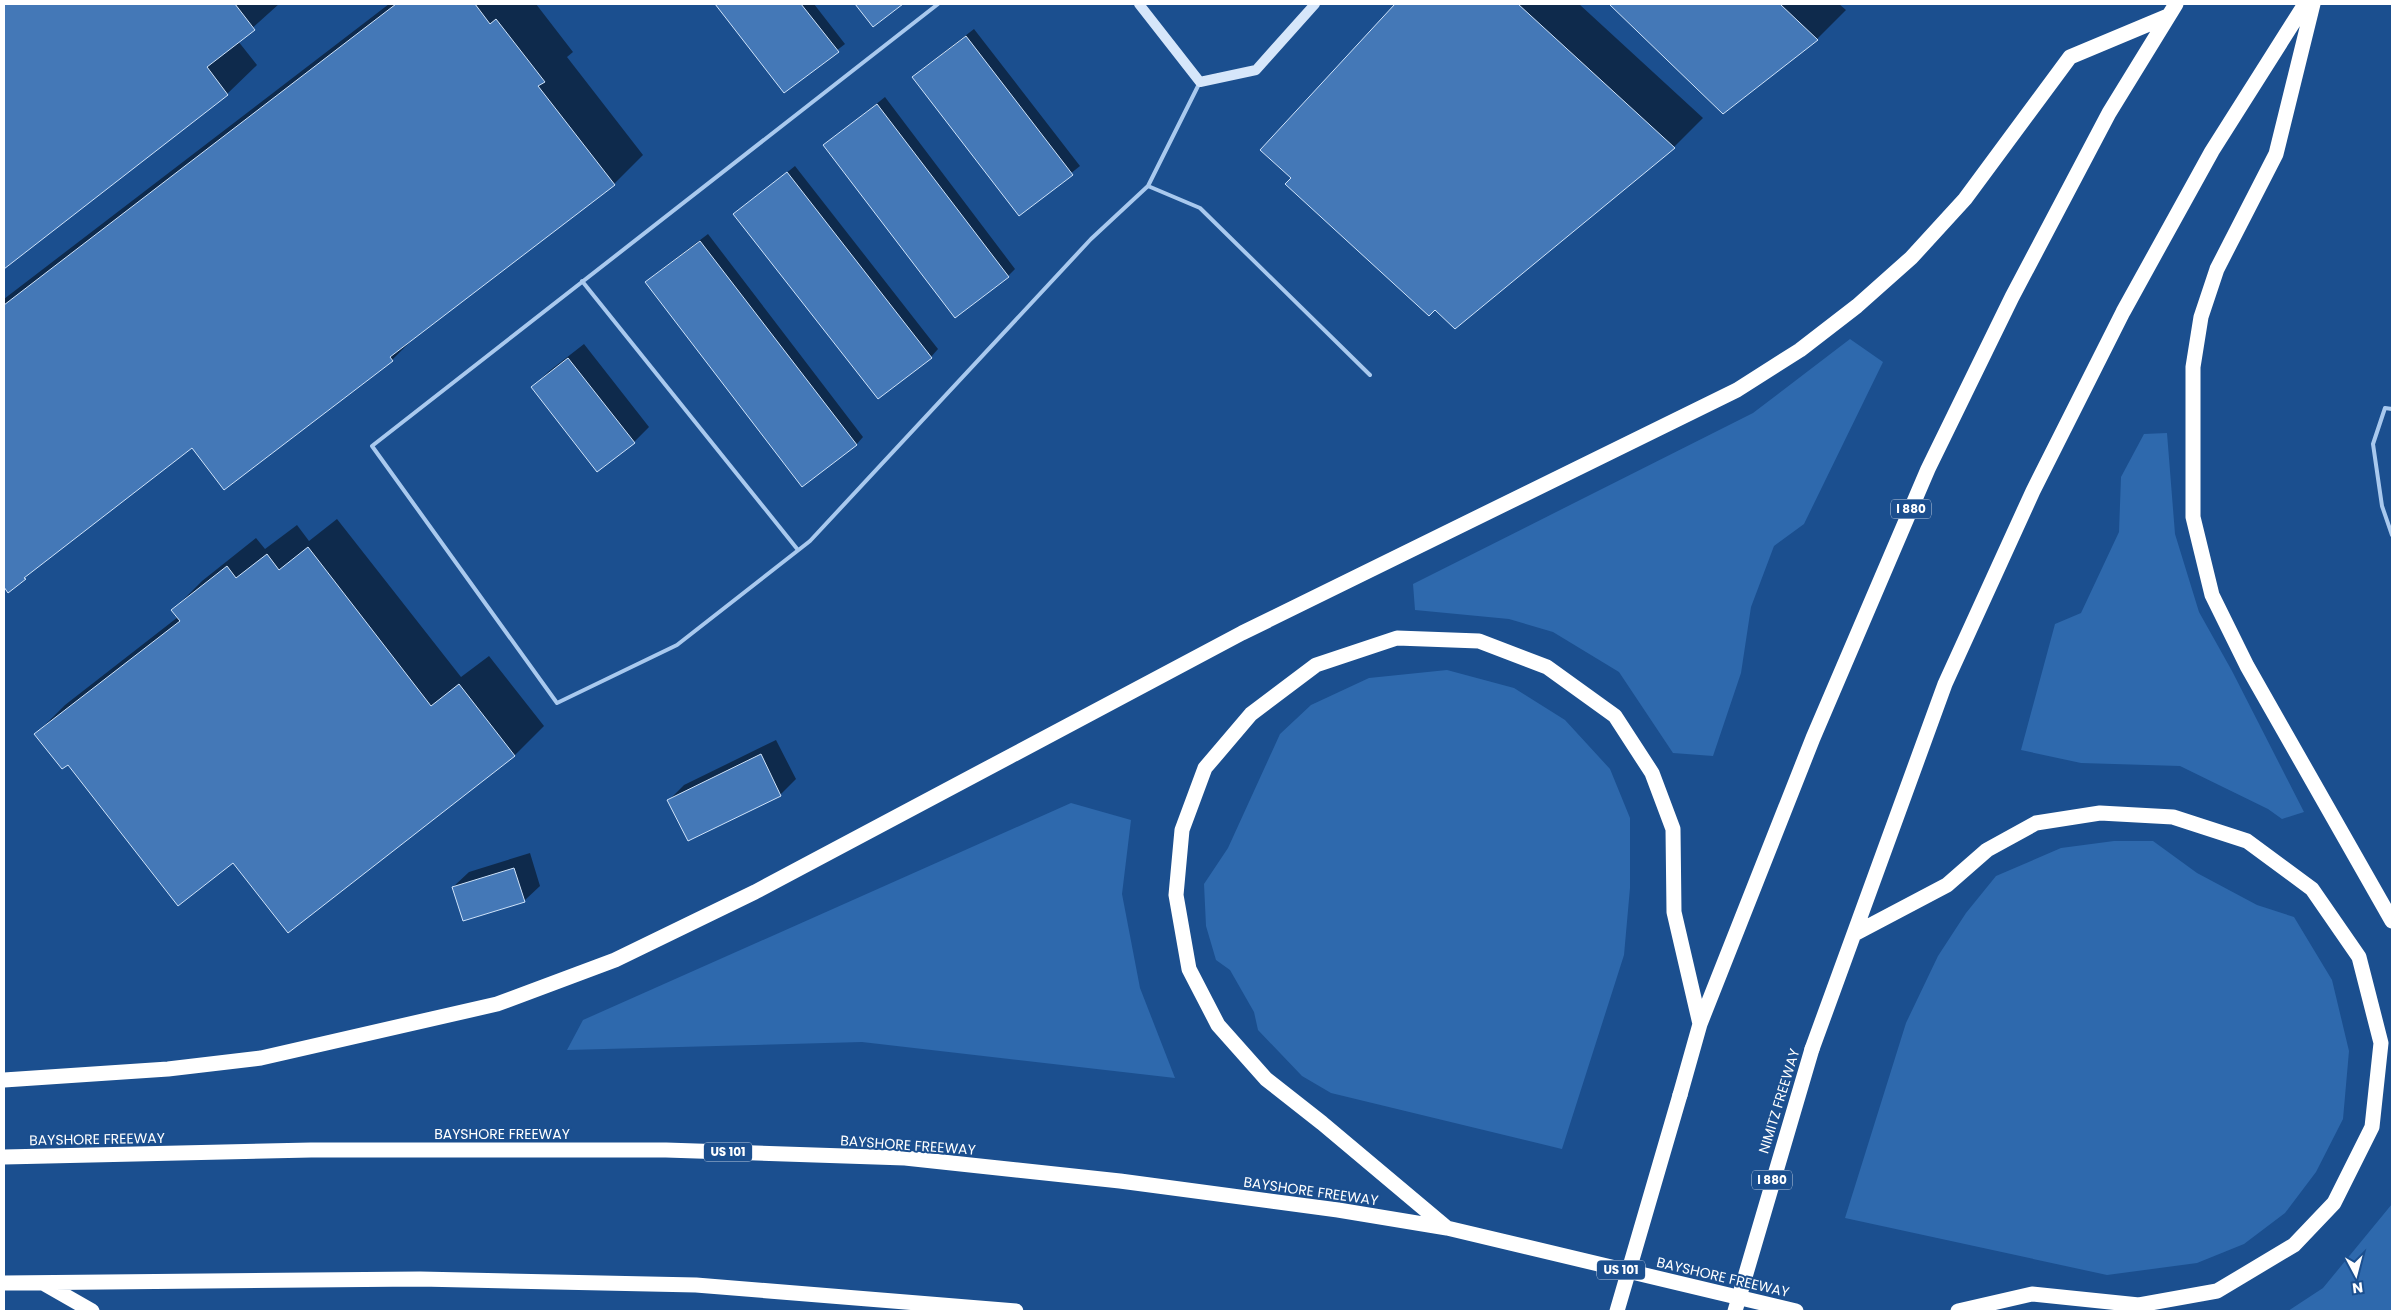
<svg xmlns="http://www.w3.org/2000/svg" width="2396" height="1315" viewBox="0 0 2396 1315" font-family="Poppins,sans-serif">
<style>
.green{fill:#2e69ad}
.shadow{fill:#0007}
.building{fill:#4478b7;stroke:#cfe3fa}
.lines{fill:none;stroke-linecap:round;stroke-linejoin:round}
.lane{stroke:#a9c9ee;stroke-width:4}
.secondary{stroke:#d6e6fa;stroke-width:10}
.highway{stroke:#fff;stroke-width:15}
.highway-bridge{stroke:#fff;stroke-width:15}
.labels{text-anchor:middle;stroke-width:4;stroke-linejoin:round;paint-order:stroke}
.shield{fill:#1b4f8f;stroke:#bbcadd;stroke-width:1}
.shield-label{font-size:12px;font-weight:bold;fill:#fff}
.street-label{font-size:14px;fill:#fff;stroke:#1b4f8f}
</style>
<rect width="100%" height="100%" fill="#1b4f8f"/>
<path class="green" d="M1850,339L1883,362L1804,524L1774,546L1751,607L1741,673L1713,756L1673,753L1619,672L1553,632L1509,619L1415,610L1413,584L1753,413Z
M2167,433L2175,534L2199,612L2232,671L2304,812L2282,819L2268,809L2180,766L2081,763L2021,750L2055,624L2081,613L2119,532L2121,477L2144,434Z
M1447,670L1514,688L1565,720L1610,769L1630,818V888L1624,955L1562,1149L1331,1093L1302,1076L1258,1030L1254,1012L1230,970L1216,960L1206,926L1204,884L1228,848L1280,734L1311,705L1369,678Z
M1071,803L1131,820L1122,894L1140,988L1175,1078L862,1042L567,1050L583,1020Z
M2114,841H2153L2197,873L2257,905L2294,917L2332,980L2349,1051L2343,1119L2316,1172L2285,1213L2244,1244L2197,1263L2107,1275L1845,1218L1906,1023L1938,956L1966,913L1996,876L2061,848Z
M2392,1204V1311H2288L2323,1288Z"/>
<path class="shadow" d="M4,4H279L238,41L257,65L227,94L4,267Z
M389,4H536L573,52L567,57L643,155L614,184L416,336L392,360L193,447L38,565L9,591L4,585V299Z
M717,4H814L845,44L785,91Z
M1396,4H1579L1703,118L1674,147L1455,327L1261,150Z
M1610,4H1839L1846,10L1817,39L1723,113Z
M974,29L1080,166L1020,214L921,70Z
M885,97L1015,269L1008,276L825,145Z
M795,166L938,349L931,357L735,214Z
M708,234L863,437L856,445L654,275Z
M584,344L649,427L634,442L597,470L532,388L548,372Z
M337,519L461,677L489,656L544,726L515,755L233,861L68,763L36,734L65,705L178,617L173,610L202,581L256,538L265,549L297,525L309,541Z
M776,740L796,779L780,795L669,800L684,785Z
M530,853L540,886L524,901L453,887L469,872Z"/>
<path class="building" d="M4,4H235L255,30L207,67L228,95L4,269Z
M396,4H475L490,24L496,19L545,82L538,86L615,185L390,357L393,361L224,490L192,448L24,578L26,579L8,593L4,587V305Z
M715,4H801L839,52L784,93Z
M855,4H903L873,27Z
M1395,4H1518L1675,148L1455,329L1435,310L1429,316L1285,184L1291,178L1260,150Z
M1609,4H1780L1818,40L1723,114Z
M966,36L1073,175L1019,216L912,77Z
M877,104L1009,277L955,318L823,145Z
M787,172L932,358L878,399L733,214Z
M700,241L857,445L802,487L645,282Z
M568,358L635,443L597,472L531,387Z
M308,547L431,706L459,684L515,756L288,933L233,863L178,906L68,765L62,769L34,734L180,621L171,610L227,566L236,578L267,554L279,570Z
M761,754L781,796L688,841L667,800Z
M514,868L525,902L463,921L452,887Z"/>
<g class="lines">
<path class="lane" d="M938,4L372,446L557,703L677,645L810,541L1091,239L1148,186L1199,84
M1148,186L1200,208L1370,375
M582,281L798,550
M2392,409L2385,408L2373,444L2382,506L2392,535"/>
<path class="secondary" d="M1139,4L1200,82L1256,70L1315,4"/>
<path class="highway" d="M2313,4L2276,154L2217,269L2201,317L2193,367V517L2212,595L2247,666L2392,921
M1856,933L1947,885L1987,850L2036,823L2100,813L2173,817L2247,841L2312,889L2359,957L2381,1043L2372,1127L2334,1203L2294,1245L2217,1291L2139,1305L2032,1294L1958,1311
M1812,1049L1945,684L2033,491L2123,312L2212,151L2305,4
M4,1080L168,1069L261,1058L497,1004L615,960L755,892L1242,633L1737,390L1800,350L1857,306L1911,258L1965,199L2070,57L2168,16
M1680,1095L1700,1024L1813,738L1928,469L2012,297L2109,113L2176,4
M4,1157L311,1150H666L905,1158L1120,1181L1338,1210L1447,1228L1796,1311
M1447,1228L1322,1123L1266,1079L1218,1025L1189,969L1176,895L1182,830L1205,768L1251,714L1316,665L1397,638L1479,641L1547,667L1615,716L1652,773L1673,829L1674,912L1700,1024
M4,1283L420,1279L696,1285L1016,1311
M43,1283L92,1311"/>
<path class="highway-bridge" d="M1617,1311L1680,1095
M1735,1311L1812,1049"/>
</g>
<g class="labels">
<g class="shield">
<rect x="1891" y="499.5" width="40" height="19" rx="4"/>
<rect x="704" y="1142.5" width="48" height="19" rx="4"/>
<rect x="1752" y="1170.5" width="40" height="19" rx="4"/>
<rect x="1597" y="1260.5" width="48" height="19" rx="4"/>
</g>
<g class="shield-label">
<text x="1911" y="513">I 880</text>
<text x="728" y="1156">US 101</text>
<text x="1772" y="1184">I 880</text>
<text x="1621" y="1274">US 101</text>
</g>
<g class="street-label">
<text transform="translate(1779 1101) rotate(-73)" y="5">NIMITZ FREEWAY</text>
<text x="502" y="1139">BAYSHORE FREEWAY</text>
<text transform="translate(97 1139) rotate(-1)" y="5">BAYSHORE FREEWAY</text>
<text transform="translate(908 1145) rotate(4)" y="5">BAYSHORE FREEWAY</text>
<text transform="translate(1311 1191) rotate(8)" y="5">BAYSHORE FREEWAY</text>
<text transform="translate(1723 1277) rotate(13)" y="5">BAYSHORE FREEWAY</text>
</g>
</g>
<rect width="2396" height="1315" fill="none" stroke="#ffffff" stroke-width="10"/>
<g transform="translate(2356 1275) rotate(173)" stroke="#1b4f8f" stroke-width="4" paint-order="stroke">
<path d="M0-4L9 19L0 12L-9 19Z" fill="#ffffff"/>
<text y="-8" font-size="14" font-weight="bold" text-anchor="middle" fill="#ffffff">N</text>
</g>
</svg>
